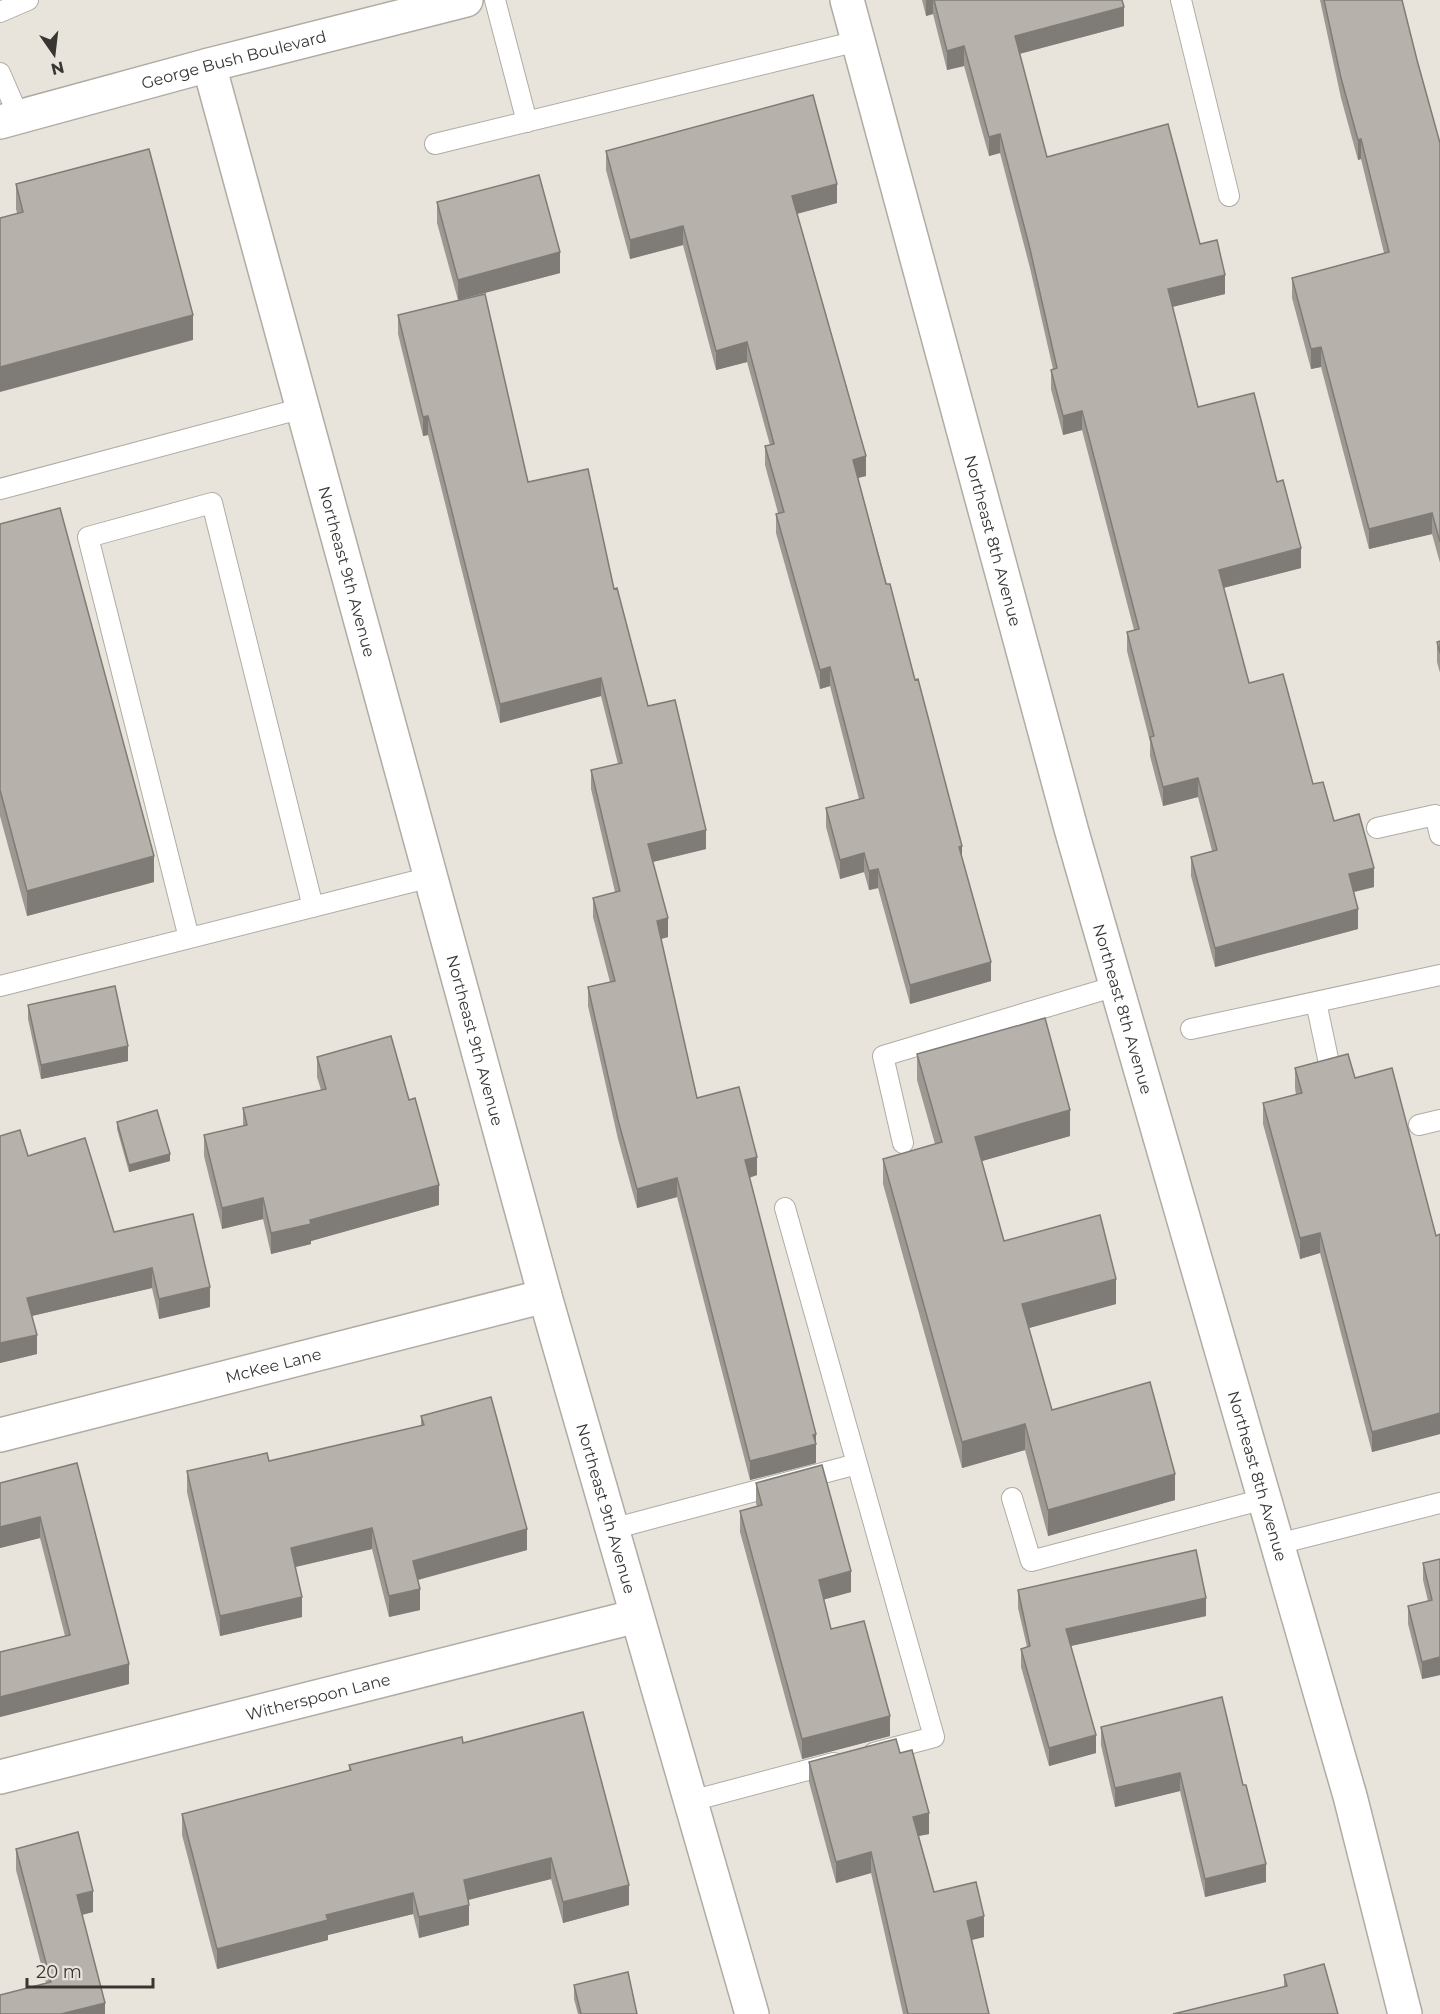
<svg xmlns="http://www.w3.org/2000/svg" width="1440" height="2014" viewBox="0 0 1440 2014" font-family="Montserrat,sans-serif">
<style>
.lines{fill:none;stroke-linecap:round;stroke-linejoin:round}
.lane-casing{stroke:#b0aca4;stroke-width:22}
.street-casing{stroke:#b0aca4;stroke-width:36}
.secondary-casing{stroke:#b0aca4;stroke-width:36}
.lane{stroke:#fff;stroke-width:20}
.street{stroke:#fff;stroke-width:33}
.secondary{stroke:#fff;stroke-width:33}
.wall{fill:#9d9892}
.shaded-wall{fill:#7f7c77}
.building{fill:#b6b1aa;stroke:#7f7c77;stroke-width:1.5}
.labels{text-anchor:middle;stroke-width:4.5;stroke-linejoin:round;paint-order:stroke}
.street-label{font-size:16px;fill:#383633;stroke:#e8e4dc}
</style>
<rect width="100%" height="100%" fill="#e8e4dc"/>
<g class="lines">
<g class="lane-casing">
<path id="lane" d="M495,0L527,122
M1181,0L1229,196
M0,12L28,0
M0,73L19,117
M435,144L858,41
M0,489L303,408
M1377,828L1435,815L1440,835
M189,938L88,537L212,503L313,907
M0,986L431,877
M1316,1002L1330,1068
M1191,1029L1440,975
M1419,1125L1440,1120
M903,1143L883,1056L1116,986
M785,1208L934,1737L874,1753
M1012,1498L1031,1561L1264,1499
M612,1529L857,1464
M1278,1544L1440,1503
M691,1801L834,1763"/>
</g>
<g class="street-casing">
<g id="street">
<path id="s1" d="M847,0L1072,832L1350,1796L1405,2014"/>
<path id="s2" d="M209,65L545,1296L752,2014"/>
<path id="s3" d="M0,1435L545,1296"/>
<path id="s4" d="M0,1777L637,1616"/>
</g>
</g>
<g class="secondary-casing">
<g id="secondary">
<path id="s5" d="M0,122L209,65L466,0"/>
</g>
</g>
<use href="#lane" class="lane"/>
<use href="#street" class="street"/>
<use href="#secondary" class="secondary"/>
</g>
<path class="wall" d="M922,0H967L1124,26L1019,54L1047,157L1200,244L1225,294L1172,307L1198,407L1277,482L1301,568L1223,588L1249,683L1313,784L1374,887L1354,892L1358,929L1215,967L1191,876V857L1212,851L1198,797L1163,806L1150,756V742L1127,651V632L1134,630L1082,430L1063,435L1051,389V370L1053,369L1030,268L1000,153L989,156L964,66L947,70L933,14L926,16Z
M1320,0H1402L1417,60L1440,143V563L1432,534L1369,549L1321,367L1311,369L1292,298V278L1384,253L1361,159L1358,160L1341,98Z
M606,151L837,203L797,214L866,476L858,478L962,859L991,981L910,1004L878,888L869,890L864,872L840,879L826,827V808L859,799L830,686L820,689L776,533V514L778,513L765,465V446L770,445L747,362L716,370L683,245L630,259L606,170Z
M16,184L193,340L17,213L16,209Z
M437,202L560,273L458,300L437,223Z
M398,315L528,482L614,589L648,706L706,849L653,862L668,937L661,939L697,1098L757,1175L749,1178L816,1453V1463L750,1480L677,1197L637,1208L618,1139L588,1006V987L610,982L593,917V898L615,892L591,789V770L618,764L601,696L500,723L428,435L423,436L398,334Z
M0,524L154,882L27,916L0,816Z
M1440,641V673L1437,662V642Z
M28,1005L128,1061L41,1079L28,1019Z
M917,1054L1070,1136L982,1161L1004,1241L1116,1304L1029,1328L1052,1410L1175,1500L1048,1536L1025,1450L962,1468L883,1184V1159L935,1144L917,1080Z
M317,1057L439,1205L311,1241V1244L271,1254L263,1219L222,1229L204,1156V1135L243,1126V1108L321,1090L317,1077Z
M1295,1068L1355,1078L1436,1236L1440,1234V1434L1372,1452L1320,1253L1300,1259L1263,1124V1103L1296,1095L1295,1088Z
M117,1122L170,1161L129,1172L117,1129Z
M0,1136L28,1156L114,1232L210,1307L159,1319L152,1288L32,1316L37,1354L0,1363Z
M421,1416L527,1550L418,1580L420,1610L389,1617L372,1549L295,1567L302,1617L220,1636L187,1492V1471L269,1461L421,1426Z
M77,1463L129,1684L0,1717V1652L65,1636L40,1538L0,1548Z
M756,1483L851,1592L824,1599L831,1629L890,1736L802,1759L740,1532V1511L757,1507L756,1503Z
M1440,1559V1675L1422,1679L1408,1624V1606L1428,1601L1423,1580V1563Z
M1018,1590L1206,1616L1071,1646L1096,1753L1049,1766L1021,1667V1649L1027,1647L1018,1608Z
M1222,1697L1266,1882L1205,1897L1180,1791L1115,1807L1101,1745V1727Z
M463,1743L629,1905L563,1923L551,1879L468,1900L469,1925L419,1938L413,1914L328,1935V1940L217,1969L182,1835V1814L349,1771V1765Z
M900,1753L929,1834L919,1836L934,1892L984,1937L972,1940L989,2014H903L871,1873L836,1883L809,1782V1762Z
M16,1849L93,1912L82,1915L105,2014L46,1983L16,1870Z
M1284,1975L1338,2014L1284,1987Z
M574,1985L637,2014H578L574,1999Z"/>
<path class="shaded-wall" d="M926,0H933V14L926,16Z
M1124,7V26L1015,55V36Z
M964,46V66L947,70V51Z
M1000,134V153L989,156V137Z
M1361,139V159L1358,160V140Z
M837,184V203L792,215V196Z
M683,226V245L630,259V240Z
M560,252V273L458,300V280Z
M1225,275V294L1168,308V289Z
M193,315V340L0,392V367Z
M747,342V362L716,370V351Z
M1321,347V367L1311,369V349Z
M1082,411V430L1063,435V416Z
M428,416V435L423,436V417Z
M866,456V476L853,479V460Z
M1432,513V534L1369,549V529Z
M1301,548V568L1219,589V570Z
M830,667V686L820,689V670Z
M601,678V696L500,723V704Z
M1198,778V797L1163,806V787Z
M706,830V849L648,863V844Z
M962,846V866L959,847Z
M864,853V872L840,879V860Z
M154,856V882L27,916V891Z
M1374,868V887L1349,893V874Z
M878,869V888L869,890V871Z
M1358,909V929L1215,967V948Z
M668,918V937L657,940V921Z
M991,962V981L910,1004V985Z
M128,1046V1061L41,1079V1065Z
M1070,1110V1136L975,1163V1137Z
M170,1154V1161L129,1172V1165Z
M757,1157V1175L745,1179V1160Z
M677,1178V1197L637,1208V1189Z
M439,1185V1205L311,1241V1244L271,1254V1233L310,1220Z
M263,1198V1219L222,1229V1208Z
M1320,1233V1253L1300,1259V1238Z
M152,1268V1288L27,1317V1298Z
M1116,1279V1304L1022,1330V1304Z
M210,1287V1307L159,1319V1299Z
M37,1335V1354L0,1363V1343Z
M1440,1413V1434L1372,1452V1432Z
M1025,1424V1450L962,1468V1442Z
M816,1434V1463L750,1480V1461Z
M1175,1474V1500L1048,1536V1510Z
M40,1517V1538L0,1548V1527Z
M372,1528V1549L291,1568V1548Z
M527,1529V1550L413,1581V1561Z
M851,1571V1592L819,1601V1580Z
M420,1589V1610L389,1617V1596Z
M302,1597V1617L220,1636V1616Z
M1206,1598V1616L1066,1647V1629Z
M1440,1657V1675L1422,1679V1662Z
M129,1664V1684L0,1717V1697Z
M890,1716V1736L802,1759V1739Z
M1096,1735V1753L1049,1766V1748Z
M1180,1773V1791L1115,1807V1788Z
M929,1813V1834L913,1837V1817Z
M871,1852V1873L836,1883V1862Z
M551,1858V1879L464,1901V1880Z
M1266,1864V1882L1205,1897V1879Z
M629,1885V1905L563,1923V1902Z
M93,1891V1912L77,1916V1895Z
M413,1893V1914L328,1935V1940L217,1969V1949L326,1915Z
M469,1905V1925L419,1938V1917Z
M984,1916V1937L967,1941V1921Z
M105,2003V2014H61Z"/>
<path class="building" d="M934,0H1122L1124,7L1015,36L1047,157L1168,124L1200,244L1217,240L1225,275L1168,289L1198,407L1254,393L1277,482L1283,480L1301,548L1219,570L1249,683L1283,674L1313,784L1323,782L1334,821L1359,814L1374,868L1349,874L1358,909L1215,948L1191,857L1217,850L1198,778L1163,787L1150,737L1154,736L1127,632L1139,629L1082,411L1063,416L1051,370L1057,368L1030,249L1000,134L989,137L964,46L947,51Z
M1324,0H1402L1417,60L1440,143V542L1432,513L1369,529L1321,347L1311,349L1292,278L1389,252L1361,139L1358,140L1341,78Z
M813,95L837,184L792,196L866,456L853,460L886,584H890L915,680L918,679L962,846L959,847L991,962L910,985L878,869L869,871L864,853L840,860L826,808L864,798L830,667L820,670L776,514L784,512L765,446L774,444L747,342L716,351L683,226L630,240L606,151Z
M149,149L193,315L0,367V218L23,212L16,184Z
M539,175L560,252L458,280L437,202Z
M485,294L528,482L588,469L614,589L617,588L648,706L675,700L706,830L648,844L668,918L657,921L697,1098L739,1087L757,1157L745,1160L816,1434L813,1435L816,1444L750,1461L677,1178L637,1189L618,1120L588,987L615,981L593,898L620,891L591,770L622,763L601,678L500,704L428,416L423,417L398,315Z
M60,508L154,856L27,891L0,790V524Z
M1440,641V653L1437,642Z
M115,986L128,1046L41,1065L28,1005Z
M1045,1018L1070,1110L975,1137L1004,1241L1100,1215L1116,1279L1022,1304L1052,1410L1150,1382L1175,1474L1048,1510L1025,1424L962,1442L883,1159L942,1142L917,1054Z
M391,1036L409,1100L415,1098L439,1185L310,1220L311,1224L271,1233L263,1198L222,1208L204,1135L247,1125L243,1108L326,1089L317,1057Z
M1348,1054L1355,1078L1392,1068L1436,1236L1440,1234V1413L1372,1432L1320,1233L1300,1238L1263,1103L1302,1093L1295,1068Z
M157,1110L170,1154L129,1165L117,1122Z
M20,1130L28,1156L85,1138L114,1232L193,1214L210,1287L159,1299L152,1268L27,1298L37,1335L0,1343V1136Z
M491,1397L527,1529L413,1561L420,1589L389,1596L372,1528L291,1548L302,1597L220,1616L187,1471L267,1453L269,1461L424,1425L421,1416Z
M77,1463L129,1664L0,1697V1652L70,1635L40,1517L0,1527V1483Z
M822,1465L851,1571L819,1580L831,1629L864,1621L890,1716L802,1739L740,1511L762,1505L756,1483Z
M1196,1550L1206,1598L1066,1629L1096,1735L1049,1748L1021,1649L1030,1646L1018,1590Z
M1440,1559V1657L1422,1662L1408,1606L1432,1600L1423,1563Z
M1222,1697L1243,1785H1246L1266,1864L1205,1879L1180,1773L1115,1788L1101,1727Z
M583,1712L629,1885L563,1902L551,1858L464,1880L469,1905L419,1917L413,1893L326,1915L328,1920L217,1949L182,1814L351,1770L349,1765L462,1737L463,1743Z
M896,1739L900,1753L912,1750L929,1813L913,1817L934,1892L976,1882L984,1916L967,1921L989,2014H908L871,1852L836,1862L809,1762Z
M78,1832L93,1891L77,1895L105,2003L61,2014H0V1995L51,1982L16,1849Z
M1324,1964L1338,2014H1173L1287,1986L1284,1975Z
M628,1972L637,2014H581L574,1985Z"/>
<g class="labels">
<g class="street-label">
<text dy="6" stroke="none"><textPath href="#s5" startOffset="242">George Bush Boulevard</textPath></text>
<text dy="6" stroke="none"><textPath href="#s1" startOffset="560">Northeast 8th Avenue</textPath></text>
<text dy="6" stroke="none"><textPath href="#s2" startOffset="525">Northeast 9th Avenue</textPath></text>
<text dy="6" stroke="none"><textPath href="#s1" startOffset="1046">Northeast 8th Avenue</textPath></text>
<text dy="6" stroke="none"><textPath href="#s2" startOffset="1011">Northeast 9th Avenue</textPath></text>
<text dy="6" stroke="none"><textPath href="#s3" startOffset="282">McKee Lane</textPath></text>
<text dy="6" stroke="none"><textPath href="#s1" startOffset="1532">Northeast 8th Avenue</textPath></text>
<text dy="6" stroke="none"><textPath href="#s2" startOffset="1497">Northeast 9th Avenue</textPath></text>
<text dy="6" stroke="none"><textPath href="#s4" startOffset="328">Witherspoon Lane</textPath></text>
</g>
</g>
<g transform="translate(54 54) rotate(166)" stroke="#e8e4dc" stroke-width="4.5" paint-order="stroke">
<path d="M0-4.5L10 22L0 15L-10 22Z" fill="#383633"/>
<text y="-9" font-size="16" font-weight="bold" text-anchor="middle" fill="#383633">N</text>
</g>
<path d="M27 1978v9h126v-9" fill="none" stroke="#383633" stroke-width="3"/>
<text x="36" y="1978" font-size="18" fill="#383633" stroke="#e8e4dc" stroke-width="4.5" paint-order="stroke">20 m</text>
</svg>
